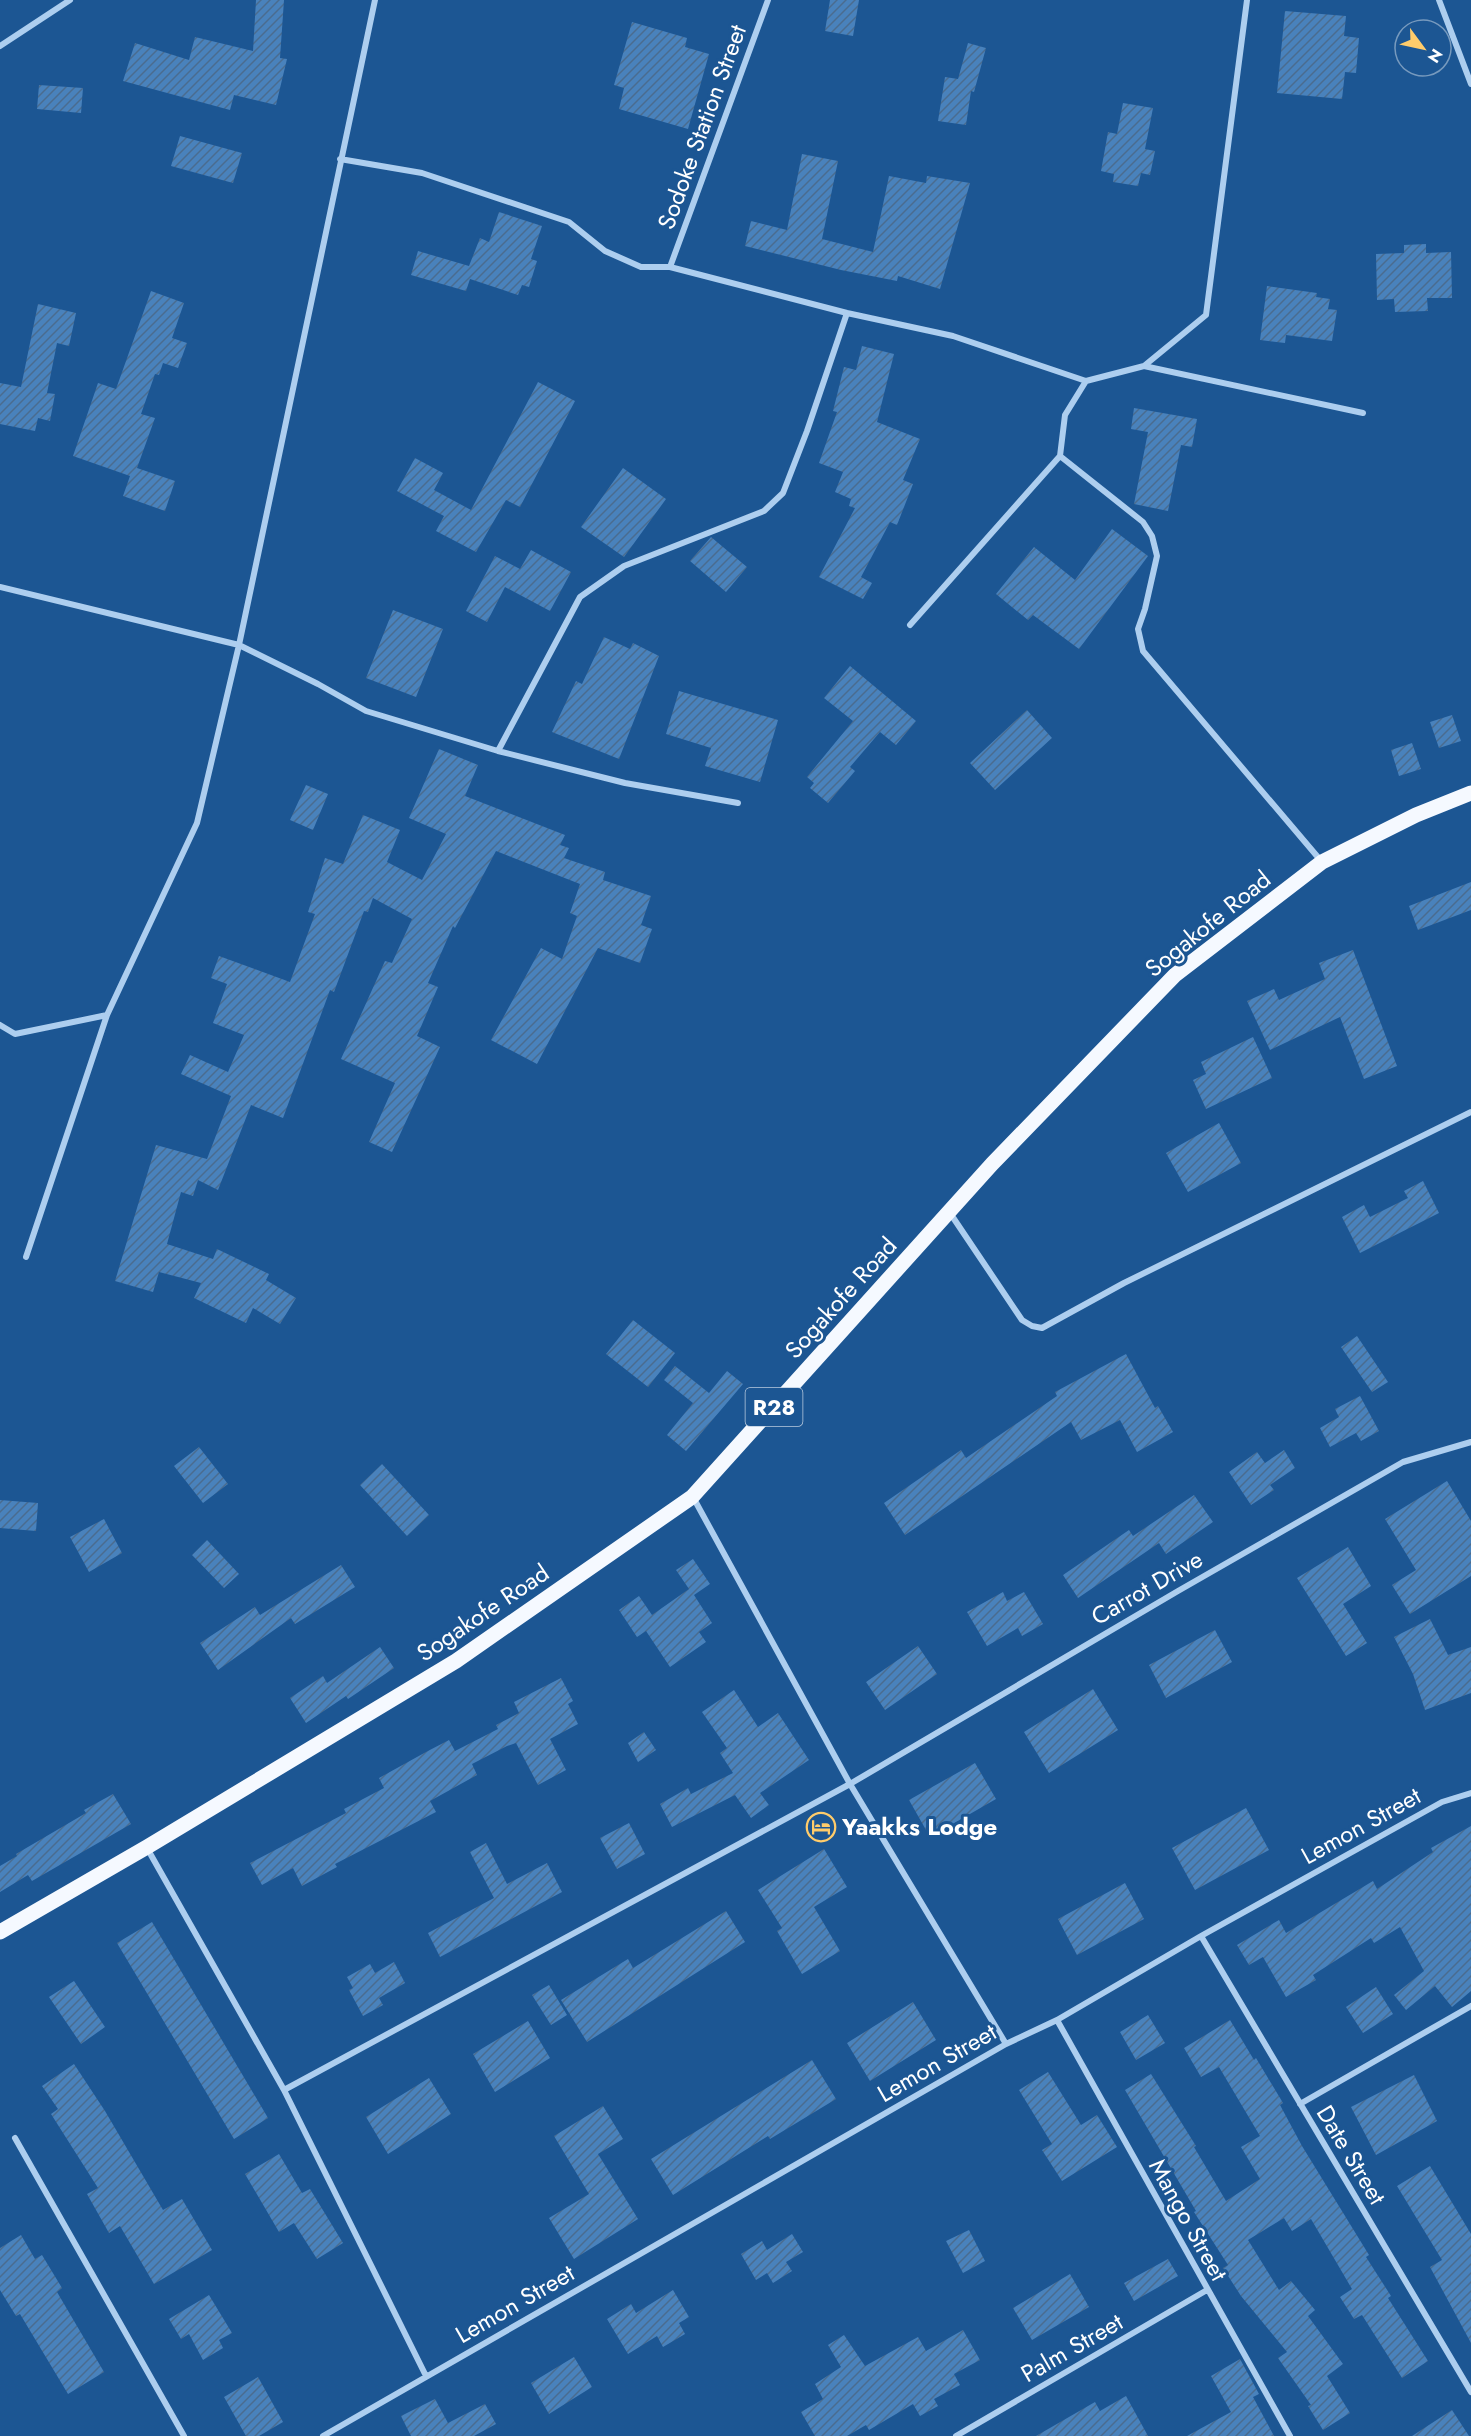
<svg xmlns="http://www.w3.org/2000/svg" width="1471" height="2436" viewBox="0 0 1471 2436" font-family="Jost,sans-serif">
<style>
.building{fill:url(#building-hatch)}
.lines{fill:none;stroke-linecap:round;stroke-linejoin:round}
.street{stroke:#adceef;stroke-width:6}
.primary{stroke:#f5f9ff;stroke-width:15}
.labels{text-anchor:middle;stroke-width:6;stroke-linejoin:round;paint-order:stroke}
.shield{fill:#1c5693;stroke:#bbccdf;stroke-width:1.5}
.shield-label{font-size:22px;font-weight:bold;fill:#fff}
.street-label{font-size:24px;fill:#fff;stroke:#1c5693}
.poi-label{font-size:24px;font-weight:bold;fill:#fff;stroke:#1c5693;text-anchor:start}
</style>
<defs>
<pattern id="building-hatch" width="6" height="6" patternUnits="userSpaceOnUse" patternTransform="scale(1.5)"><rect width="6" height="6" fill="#4982bc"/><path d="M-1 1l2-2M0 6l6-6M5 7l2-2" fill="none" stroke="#4a6c8f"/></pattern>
</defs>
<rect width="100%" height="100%" fill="#1c5693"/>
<path class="building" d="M256,0H284L280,58L287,59L276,105L234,95L230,110L123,81L135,43L189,60L195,37L253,51Z
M830,0H859L853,36L825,31Z
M1285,11L1346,16L1344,36L1359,38L1356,73L1345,72L1342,99L1277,93Z
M632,22L687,38L685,47L709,54L688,129L619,109L624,88L614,85Z
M968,43L986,48L974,92L971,91L966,125L938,121L945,77L958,79Z
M39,85L83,88L81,113L37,109Z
M1123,103L1153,108L1145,149L1155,151L1150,175L1141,173L1138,186L1113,182L1114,174L1101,171L1108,132L1117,134Z
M180,136L242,153L233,183L171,166Z
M802,154L838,161L822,239L873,252L889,176L926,183L927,176L970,183L940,289L898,276L897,281L841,270L745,246L751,221L787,230Z
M499,212L542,226L531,259L537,261L529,287L522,285L518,295L470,279L466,291L411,275L418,251L469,266L480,238L489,242Z
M1426,244V253L1451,252L1452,298H1427L1428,311L1395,312L1394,299L1377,300L1376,254L1404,253V245Z
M1267,286L1317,293L1316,297L1330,299L1328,309L1337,310L1332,341L1286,335L1285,343L1260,340Z
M151,291L184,303L172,338L187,343L178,368L163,363L159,375L155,374L141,414L155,418L137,468L175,481L165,511L123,496L130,476L73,456L98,383L116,389Z
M38,304L76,313L69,346L57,343L47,393L55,394L50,421L38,418L35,431L0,424V383L21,387Z
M862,346L894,354L877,422L920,439L903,480L913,484L897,525L890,522L861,577L872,583L863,599L819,577L855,508L849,506L851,499L835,492L843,472L819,463L837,412L833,411L844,367L856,370Z
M538,382L575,401L520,507L506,500L476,552L436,531L444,516L397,491L415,458L443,473L434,490L471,510Z
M1134,408L1197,419L1192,447L1181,445L1168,511L1134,504L1148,432L1131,429Z
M623,468L666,499L624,557L581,527Z
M1112,529L1148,556L1079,649L1033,615L1028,620L996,594L1034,547L1075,580Z
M711,537L747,567L726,592L690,561Z
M531,550L571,572L550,611L505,587L487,622L466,611L495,556L520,569Z
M393,610L443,629L416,697L366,678Z
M604,637L630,649L633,643L659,656L619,759L552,732L576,681L582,684Z
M850,666L916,721L896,745L880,732L850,767L855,771L828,803L810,788L814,783L807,777L853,721L824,698Z
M679,691L778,720L760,782L705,766L711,748L666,734Z
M1027,710L1052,738L995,790L970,763Z
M1452,715L1461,741L1439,748L1430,722Z
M1412,743L1421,769L1399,776L1391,750Z
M439,749L478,765L465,796L565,835L560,845L569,848L564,858L605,872L603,880L651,896L641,925L652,929L640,963L598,948L537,1064L491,1040L541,948L562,959L577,916L570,913L580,884L496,851L455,928L453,926L428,983L438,987L417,1036L440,1047L392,1152L369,1142L395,1083L341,1059L385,961L392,963L412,919L373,898L368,912L364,911L334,992L330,990L283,1118L251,1105L218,1190L198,1180L193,1196L181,1192L167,1244L213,1259L217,1249L269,1274L266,1280L296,1298L280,1324L253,1308L246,1323L194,1298L201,1283L159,1272L153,1292L115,1281L156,1145L207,1159L231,1096L181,1074L190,1055L228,1072L244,1035L213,1023L227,984L211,978L219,956L290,982L315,914L308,912L325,858L343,864L363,815L400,830L387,862L422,880L446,834L409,818Z
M306,785L328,794L313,830L290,820Z
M1471,882V910L1418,930L1409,906Z
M1353,950L1397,1066L1364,1079L1340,1017L1270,1050L1247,1001L1274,989L1279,1000L1325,979L1319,963Z
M1253,1037L1272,1078L1206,1109L1193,1080L1206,1074L1201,1062Z
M1219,1123L1241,1163L1188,1192L1166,1153Z
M1423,1181L1439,1213L1360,1253L1342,1217L1364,1205L1370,1217L1408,1198L1404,1191Z
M633,1320L675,1353L648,1387L606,1354Z
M1357,1336L1388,1382L1372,1392L1341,1347Z
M1126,1354L1155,1408L1158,1406L1173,1432L1137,1452L1120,1420L1081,1440L1071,1422L905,1535L884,1503L961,1450L966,1458L1057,1396L1055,1392Z
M675,1366L709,1393L727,1371L743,1384L686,1451L667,1435L693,1403L664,1380Z
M1360,1396L1379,1431L1361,1441L1356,1433L1330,1447L1320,1428L1339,1417L1335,1409Z
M199,1447L228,1484L203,1503L174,1466Z
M1284,1450L1295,1468L1270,1485L1274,1490L1251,1505L1229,1472L1257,1452L1265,1463Z
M382,1464L429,1515L407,1536L360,1485Z
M1447,1481L1471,1521V1576L1410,1614L1392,1585L1416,1570L1385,1519Z
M1194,1495L1213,1522L1166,1554L1159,1543L1078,1598L1063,1575L1129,1530L1133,1536Z
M0,1500L38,1503L36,1531L0,1528Z
M104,1519L122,1553L89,1572L70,1537Z
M207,1540L239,1574L224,1588L192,1555Z
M1348,1547L1371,1586L1343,1604L1367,1643L1346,1656L1297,1578Z
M693,1559L710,1584L694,1595L712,1623L699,1632L706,1642L670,1667L646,1631L637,1637L619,1610L639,1596L652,1615L689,1589L676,1570Z
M341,1565L355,1587L295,1624L291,1618L218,1670L200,1643L255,1607L260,1615Z
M1003,1592L1007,1601L1024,1592L1043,1624L1022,1636L1018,1628L987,1646L967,1612Z
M1430,1619L1448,1655L1471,1647V1693L1425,1710L1413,1674L1394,1637Z
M1215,1630L1232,1662L1166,1698L1149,1665Z
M918,1646L937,1674L885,1710L866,1682Z
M380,1647L394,1668L348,1699L346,1696L306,1723L290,1698L323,1676L327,1683Z
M561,1678L573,1701L568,1704L578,1724L550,1739L566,1770L538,1785L516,1743L507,1746L472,1764L477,1775L430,1801L436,1812L335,1864L337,1867L302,1886L293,1868L262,1885L250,1863L346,1813L344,1809L384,1788L379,1778L426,1752L449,1740L455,1751L498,1729L496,1725L519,1713L514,1702Z
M1093,1689L1118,1730L1049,1773L1024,1732Z
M734,1690L758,1727L778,1713L809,1760L760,1793L769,1805L751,1818L735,1795L672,1827L660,1804L688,1788L691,1794L733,1773L720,1753L727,1748L702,1712Z
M644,1732L656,1750L638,1762L628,1743Z
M975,1763L996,1799L930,1837L909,1800Z
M113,1794L131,1824L32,1881L28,1875L0,1892V1866L17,1856L16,1854L86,1813L84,1810Z
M1246,1808L1269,1850L1195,1890L1172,1848Z
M629,1823L645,1854L617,1869L600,1838Z
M1471,1826V1991L1452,2007L1435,1986L1406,2010L1394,1995L1424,1971L1400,1927L1374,1943L1371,1938L1313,1975L1316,1980L1286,1997L1263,1957L1249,1965L1237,1945L1279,1920L1286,1933L1373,1881L1377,1889L1433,1852L1431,1848Z
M486,1843L507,1884L547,1863L562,1892L440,1957L428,1933L494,1898L470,1852Z
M824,1849L847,1887L814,1907L840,1951L802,1974L777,1931L782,1928L758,1890Z
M1125,1883L1144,1919L1077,1955L1058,1919Z
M726,1911L745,1942L587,2042L561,2000L628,1959L633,1968Z
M152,1922L268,2118L234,2139L117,1943Z
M394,1962L405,1983L379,1998L383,2005L363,2016L349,1990L353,1988L347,1977L370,1964L375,1973Z
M74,1981L105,2027L81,2044L49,1997Z
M549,1985L567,2015L551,2025L532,1995Z
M1376,1987L1393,2014L1363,2033L1346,2007Z
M913,2002L936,2040L870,2081L847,2043Z
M1148,2015L1165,2043L1136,2060L1120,2032Z
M1230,2020L1254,2060L1256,2058L1283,2103L1280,2105L1302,2146L1369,2255L1366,2257L1391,2296L1388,2298L1428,2361L1402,2378L1362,2315L1354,2319L1340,2297L1352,2289L1311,2219L1292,2231L1284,2218L1248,2240L1279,2290L1291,2281L1315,2310L1308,2316L1343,2364L1327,2376L1350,2413L1323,2430L1308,2406L1311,2405L1278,2358L1287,2352L1241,2296L1223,2268L1228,2265L1194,2212L1196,2211L1125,2090L1151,2074L1196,2146L1194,2147L1226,2201L1260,2179L1241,2147L1260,2136L1219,2067L1201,2077L1184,2048Z
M528,2021L550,2058L495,2092L473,2054Z
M812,2060L836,2099L770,2139L768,2136L673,2195L651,2159Z
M74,2064L105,2111L163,2210L182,2199L212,2250L154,2284L120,2226L109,2233L87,2194L98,2188L51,2114L58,2109L42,2086Z
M1048,2072L1081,2125L1097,2115L1117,2147L1062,2181L1042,2150L1052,2144L1019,2090Z
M1414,2075L1437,2121L1376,2155L1351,2107Z
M429,2078L451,2114L388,2154L366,2117Z
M603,2106L623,2139L598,2154L638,2219L574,2259L549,2218L589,2194L554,2136Z
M279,2154L302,2193L310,2189L343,2243L317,2259L294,2223L279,2232L245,2174Z
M1430,2166L1471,2234V2343L1430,2267L1442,2260L1397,2186Z
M969,2230L985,2261L963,2273L946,2241Z
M792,2234L803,2252L786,2262L792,2271L773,2283L767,2273L756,2280L741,2254L762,2241L767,2250Z
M21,2235L35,2259L42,2255L62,2288L57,2292L104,2372L68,2394L20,2314L16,2316L0,2290V2248Z
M1168,2259L1178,2276L1134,2301L1124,2283Z
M1070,2274L1089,2307L1032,2340L1013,2308Z
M673,2290L689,2317L679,2323L685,2334L663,2347L657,2336L628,2354L607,2319L631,2304L636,2313Z
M209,2295L232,2333L219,2340L223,2348L203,2360L189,2334L181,2339L169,2319Z
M963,2330L980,2360L954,2374L960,2385L934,2399L938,2406L920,2416L913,2404L869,2430L866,2425L847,2436H815L801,2412L823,2399L815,2384L841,2367L828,2345L844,2335L865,2366L918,2337L926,2351Z
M574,2357L592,2387L549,2414L531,2383Z
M1240,2359L1259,2394L1253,2397L1274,2436H1187L1231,2412L1211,2376Z
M258,2377L283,2422L259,2436H246L224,2397Z
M1126,2396L1148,2436H1036L1095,2402L1100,2411Z
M435,2399L448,2423L485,2404L496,2424L474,2436H411L401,2416Z
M1452,2410L1469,2436H1412Z"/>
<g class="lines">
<path class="street" d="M1439,0L1471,84
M0,46L70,0
M340,159L422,173L569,222L605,251L641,267H670L847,313L953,336L1086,381L1065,415L1060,456L1143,522L1152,536L1157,556L1145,609L1138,629L1143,651L1322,862
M670,267L768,0
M1144,366L1206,315L1247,0
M1086,381L1144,366L1363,413
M0,587L239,645L318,684L366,711L498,751L625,783L738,803
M910,625L1060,456
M498,751L580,597L624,566L764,511L783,493L807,431L847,313
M0,1025L15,1034L107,1015
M950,1213L1022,1320L1032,1326L1042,1328L1124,1283L1471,1112
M26,1257L107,1015L197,823L239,645L375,0
M693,1497L850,1784L1006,2044
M147,1848L284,2090L426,2376
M1201,1936L1471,2392
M1057,2020L1290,2436
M284,2090L850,1784L1178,1591L1403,1462L1471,1442
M1300,2104L1471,2006
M15,2138L184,2436
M323,2436L1006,2044L1057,2020L1201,1936L1442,1802L1471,1793
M956,2436L1207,2290"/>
<path class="primary" d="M0,1932L147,1847L456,1661L692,1497L992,1164L1175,975L1322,862L1416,815L1471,793"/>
</g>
<defs>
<g id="hotel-ring" transform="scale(1.5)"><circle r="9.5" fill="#1c5693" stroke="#ffcc6b" stroke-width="1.5"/><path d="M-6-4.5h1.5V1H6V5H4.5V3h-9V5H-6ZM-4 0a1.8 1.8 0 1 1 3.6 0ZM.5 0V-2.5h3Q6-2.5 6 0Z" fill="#ffcc6b"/></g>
</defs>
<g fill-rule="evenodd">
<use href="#hotel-ring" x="821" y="1827"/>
</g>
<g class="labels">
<rect class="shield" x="745.5" y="1388" width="57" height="38" rx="4.5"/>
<g class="shield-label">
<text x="774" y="1415">R28</text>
</g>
<g class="street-label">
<text transform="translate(702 127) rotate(-70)" y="8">Sodoke Station Street</text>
<text transform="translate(1208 924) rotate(-39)" y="8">Sogakofe Road</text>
<text transform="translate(841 1298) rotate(-48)" y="8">Sogakofe Road</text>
<text transform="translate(1147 1588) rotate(-30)" y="8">Carrot Drive</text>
<text transform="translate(483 1613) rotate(-34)" y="8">Sogakofe Road</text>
<text transform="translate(1361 1826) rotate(-29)" y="8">Lemon Street</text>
<text transform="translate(937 2063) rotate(-30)" y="8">Lemon Street</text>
<text transform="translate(1351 2155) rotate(59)" y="8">Date Street</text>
<text transform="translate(1188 2220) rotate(61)" y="8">Mango Street</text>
<text transform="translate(515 2304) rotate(-30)" y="8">Lemon Street</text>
<text transform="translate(1072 2348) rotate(-30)" y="8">Palm Street</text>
</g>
<g class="poi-label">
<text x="842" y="1835">Yaakks Lodge</text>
</g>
</g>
<g transform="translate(1423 48) rotate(123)"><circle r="28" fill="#1c5693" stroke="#779abe" stroke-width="1.5"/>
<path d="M0-4.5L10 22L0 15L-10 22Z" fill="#ffcc6b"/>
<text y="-9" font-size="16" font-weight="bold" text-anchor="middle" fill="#ffffff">N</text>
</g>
</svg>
